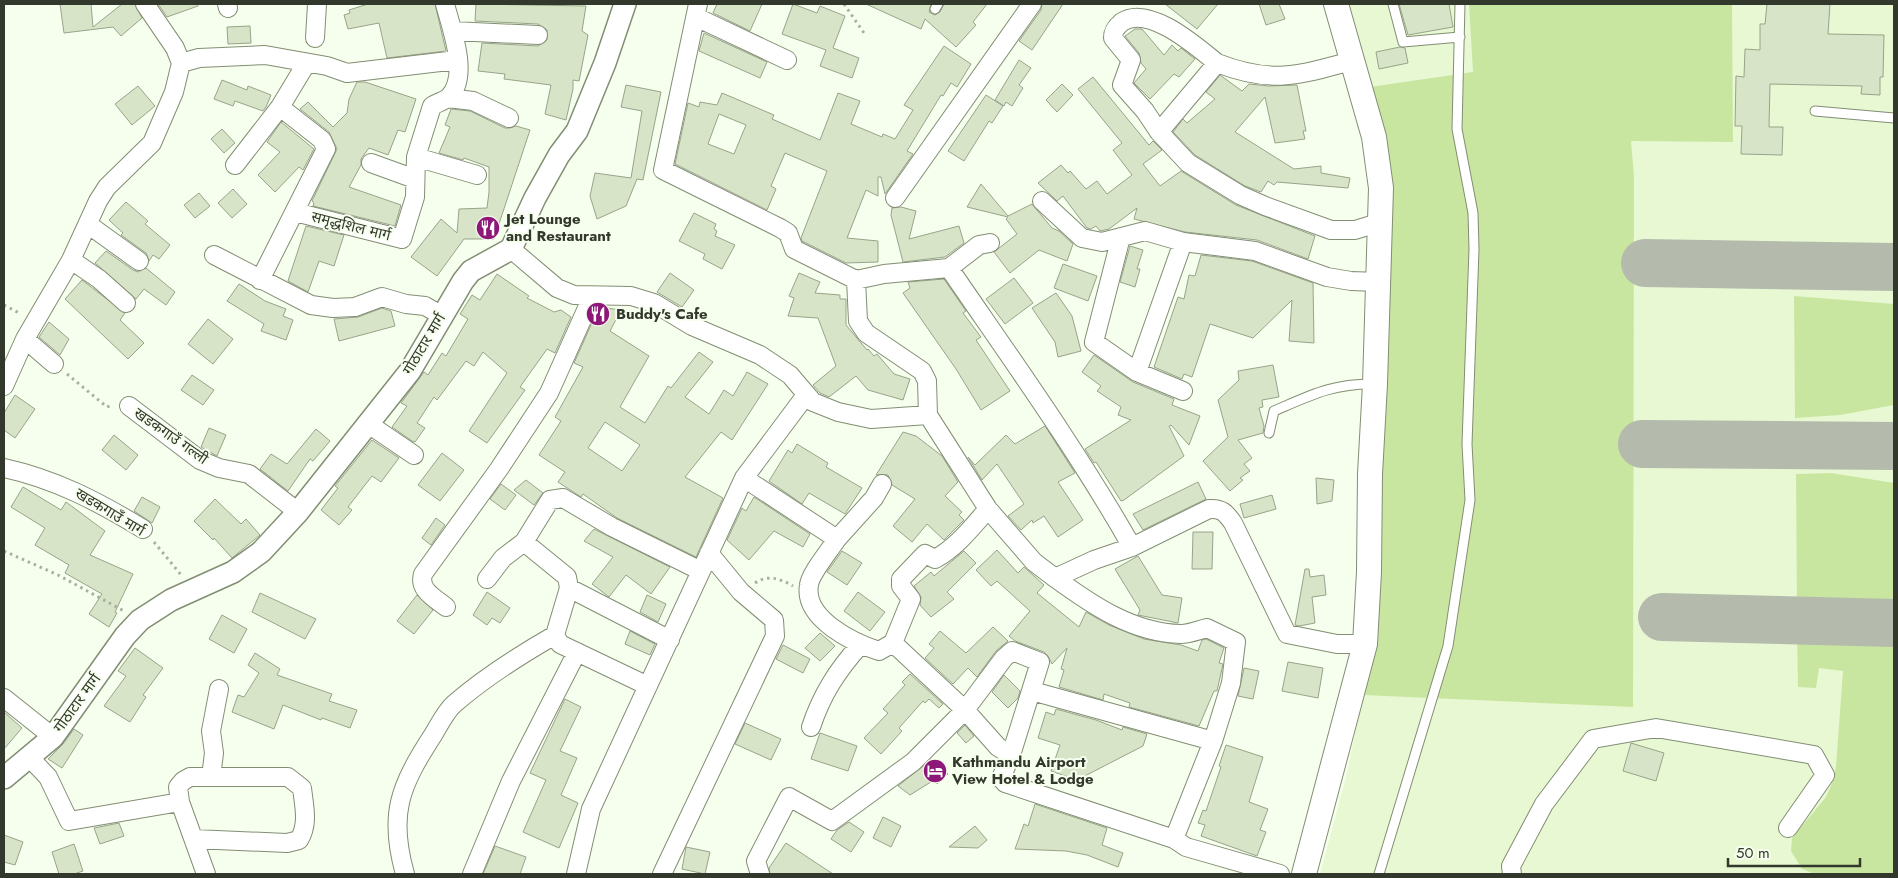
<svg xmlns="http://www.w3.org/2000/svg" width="1898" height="878" viewBox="0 0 1898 878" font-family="Jost,'Noto Sans Devanagari',sans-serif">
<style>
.built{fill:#e8f8d3}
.green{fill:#c9e6a0}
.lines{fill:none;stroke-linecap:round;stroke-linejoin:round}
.taxiway{stroke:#b4baac;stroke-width:48}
.building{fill:#d8e4c8;stroke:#98a489;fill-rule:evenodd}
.service-casing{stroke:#828e73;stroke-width:11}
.minor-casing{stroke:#828e73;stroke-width:20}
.tertiary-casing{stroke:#828e73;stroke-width:24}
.secondary-casing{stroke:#828e73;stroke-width:26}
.path{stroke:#a9b0a1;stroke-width:3;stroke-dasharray:2.5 4;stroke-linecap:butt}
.service{stroke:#fff;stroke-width:9}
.minor{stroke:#fff;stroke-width:18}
.tertiary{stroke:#fff;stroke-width:21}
.secondary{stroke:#fff;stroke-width:24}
.labels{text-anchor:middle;stroke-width:4;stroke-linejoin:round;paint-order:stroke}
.poi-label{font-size:15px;font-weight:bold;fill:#33382d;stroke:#f6feed;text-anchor:start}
.street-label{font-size:15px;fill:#33382d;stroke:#f6feed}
</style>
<rect width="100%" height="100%" fill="#f6feed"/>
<path class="built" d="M1348,4H1894V874H1320L1346,777L1378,623L1388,346Z"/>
<path class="green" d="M1469,4H1732L1733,142L1631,141L1634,177L1633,707L1363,695L1380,546L1383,467L1370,87L1473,72Z
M1794,296L1894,304V405L1840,415L1795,418Z
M1831,473L1894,483V601L1863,606H1797L1796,474Z
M1797,632L1877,637L1894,641V874H1815L1802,869L1791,851L1792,838L1826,797L1833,781L1836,766L1843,671L1819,668L1816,688L1798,687Z"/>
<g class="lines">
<path class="taxiway" d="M1645,263L1894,267
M1642,444L1894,446
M1662,617L1894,623"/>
</g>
<path class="building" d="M60,4H91L93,27L122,4H135L142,18L121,36L113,27L64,33Z
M158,4H197L198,6L167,17Z
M368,4H435L446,51L387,58L379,23L348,29L344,15L350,13L349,10Z
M476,4L586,6L582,31L588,35L579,81L573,80V89L566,120L545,114L551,85L504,79L505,74L478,71L482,43L538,46L547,40V30L538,24L475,21Z
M717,4H762L750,31L713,13Z
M793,4L817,13L820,6L845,16L833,48L859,58L852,78L820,66L826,50L782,34Z
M866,4H931L929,12L935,15L940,12L944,4H987L973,22L976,25L956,47L925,19L921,29Z
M1042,4H1063L1032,50L1019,41L1041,10Z
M1165,4H1218L1197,29Z
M1259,4H1279L1285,19L1266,25Z
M1399,4H1449L1453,27L1408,35Z
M1767,4H1830L1828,34L1884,35L1883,77H1880V95L1861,94L1862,86L1770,84L1769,127H1783L1782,155L1741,154L1742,126H1735L1736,76L1744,77L1745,49L1760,50V24H1765Z
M250,26L251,43L228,44L227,27Z
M1135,29H1142L1164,55L1172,45L1178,51L1181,48L1195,59L1179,77L1174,74L1150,99L1134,83L1146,69L1141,63L1139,53L1125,36Z
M704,33L767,62L760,78L699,51Z
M944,46L971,64L957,87L951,83L943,96L941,95L907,151L913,154L885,194L881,177H878V196L866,190L847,238L878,241V262L846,263L802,241L801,238L827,171L785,153L771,186L776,189L767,210L675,164L688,103L699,107L700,102L717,105L722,93L774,115L772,119L820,140L838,93L860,101L851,124L882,137L883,134L895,139L913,110L904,105ZM719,114L746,125L734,154L708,144Z
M1400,47L1405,48L1408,63L1379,69L1376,52Z
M1019,60L1031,68L1019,85L1023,88L1012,106L1006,102L1004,106L995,100Z
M1220,75L1242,91L1249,84L1269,86L1297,85L1306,131H1303L1305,139L1275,143L1265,97L1235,132L1294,169L1321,166V173L1350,178L1348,188L1277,182L1274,185L1268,181L1261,192L1245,186L1195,155L1173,132L1183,119L1187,123L1215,99L1206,92Z
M1093,77L1149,145L1153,141L1162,150L1143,164L1160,186L1181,171L1236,205L1315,236L1308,259L1257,240L1185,232L1134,219L1137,208L1109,229L1100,231L1096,226L1091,229L1087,228L1063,196L1057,201L1038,183L1061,165L1068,173L1070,171L1086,189L1097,181L1107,194L1132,175L1113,150L1122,143L1078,89Z
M222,80L247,90L248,86L271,95L266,107L263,111L235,101L233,106L214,99Z
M357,82H365L416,99L405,132L398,130L388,155L369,148L361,159V165L349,187L401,205L395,226L313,206L314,203L312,201L337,149L329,132L300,109L308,102L333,127L347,113L349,99Z
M1062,84L1073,95L1057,112L1046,100Z
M626,85L661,92L643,180L637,179L626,206L597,219L590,196L595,173L631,178L642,111L621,107Z
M138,86L155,106L132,125L115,104Z
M986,95L1003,106L992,123L989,121L964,161L948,151Z
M451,109L470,111L505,128H510L516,126L530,130L494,239H464L437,276L411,257L441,219L457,233L459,209L487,208L489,192V167L464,158L463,160L439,153L450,127L445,125Z
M281,122L314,149L303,170L299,167L275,192L258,175L280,152L267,142Z
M222,129L235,143L224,153L211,139Z
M981,184L1008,216L1032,204L1052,228L1059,231L1073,244L1067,261L1039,250L1010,273L994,252L1017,234L1006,219L1008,217L967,207Z
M233,189L247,204L232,218L218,203Z
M199,193L210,206L195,218L184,205Z
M126,202L148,221L145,224L170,245L159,259L153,255L149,261L146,253L121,235L123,233L109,220Z
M901,207L916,211L909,239L959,226L964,243L945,257L903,262L891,215L892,208Z
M694,213L716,224L714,229L717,231L715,236L735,245L722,269L703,259L705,254L679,241Z
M306,226L344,235L334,266L319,261L308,292L288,281Z
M1130,246L1143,250L1137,269H1140L1135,287L1120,282Z
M106,251L133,270L138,272L146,268L175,292L166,305L144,289L136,299L95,263Z
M1201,255L1252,261L1313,283L1314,343L1289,341L1292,300L1253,338L1210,324L1192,377L1184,374L1182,379L1154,367L1178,297L1184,299L1189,275L1195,276Z
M1063,264L1097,276L1088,301L1054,288Z
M670,273L694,290L682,307L657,292Z
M799,273L820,282L815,293L840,295V299H846V325L867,350L868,349L874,356L877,354L894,374L910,379L903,400L868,390L856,376L829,397L820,393L813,385L836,366L818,318L788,316L794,298L789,296Z
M497,274L529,296L527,298L554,312L561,310L571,317L555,353L547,349L520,387L525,390L487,443L469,431L507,373L483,352L474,366L466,361L437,400L434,397L417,423L425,428L415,442L412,441L392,427L407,406L401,403L424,372L428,375L442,353L446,356L468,319L460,314L472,295L480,300Z
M1014,278L1033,303L1005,324L986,299Z
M944,279L966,311L963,313L981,337L976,340L1010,391L981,410L956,369L903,293L910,288L908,282Z
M82,280L125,313L120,320L144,343L128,359L65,299Z
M239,284L265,301L286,309L283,316L293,320L286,340L261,331L264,324L227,301Z
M1056,293L1072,316L1081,351L1058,357L1055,342L1032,308Z
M599,307L621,310L610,331L649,356L620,407L645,423L668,386L671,388L699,352L713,362L685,397L709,414L724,390L733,396L747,372L768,384L732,440L721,432L685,477L723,498L696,557L617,518L583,494L581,497L558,482L565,472L539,455L561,421L555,417L583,367L574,363ZM605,422L640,445L622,471L588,448Z
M382,308L391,311L395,326L339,341L334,319L358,317Z
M208,319L233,339L213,364L188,344Z
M49,322L69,339L60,355L39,337Z
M1094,355L1133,382L1174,399L1172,405L1200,416L1189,445L1171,425L1169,426L1184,456L1124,500L1121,501L1096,462L1094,463L1085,449L1131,420L1118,415L1121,407L1097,391L1101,386L1082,372Z
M1273,365L1279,397L1262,400L1263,407L1259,408L1264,426L1263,433L1238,440L1252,458L1244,464L1250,471L1240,478L1243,480L1230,491L1203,461L1228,437L1218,400L1239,380L1238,371Z
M192,375L214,390L203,405L181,390Z
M15,395L35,409L15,438L4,430V413Z
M1045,426L1075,473L1058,482L1083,520L1058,537L1044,516L1033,523L1032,520L1021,530L1008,516L1024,504L997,464L982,480L968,457L975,465L1006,435L1015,444Z
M209,428L226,435L217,456L201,447Z
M316,429L330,441L313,461L310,459L288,491L260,469L271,454L287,464Z
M903,432L916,436L942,456L958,482L945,496L962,512L959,515L964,520L944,540L927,524L912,542L893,526L915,499L892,485L888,475H876Z
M114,435L138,455L126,470L102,450Z
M372,440L399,458L381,482L372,476L348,507L352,510L339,525L321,510L338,488L335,486Z
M797,444L828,463L826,467L862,488L845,514L809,493L802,504L769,481L788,450L792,453Z
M442,453L464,470L440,501L418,485Z
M1316,478L1334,480L1332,501L1317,504Z
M526,480L543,493L534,505L514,490Z
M1198,482L1206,499L1143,530L1133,514Z
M501,484L516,495L505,510L490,499Z
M23,487L61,510L66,502L105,531L90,555L133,574L115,612L117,613L109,627L89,614L102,594L65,573L69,565L35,545L45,528L11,507Z
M1272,495L1276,509L1244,518L1240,504Z
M142,497L160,507L152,523L134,511Z
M754,497L810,534L803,547L774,531L749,560L727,540L742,508L746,511Z
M215,499L241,524L246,519L260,535L232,558L214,538L213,540L194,521Z
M436,518L445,525L431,545L422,538Z
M594,529L670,567L651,594L626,575L609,597L592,584L613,557L584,541Z
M1193,532H1213L1212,569H1192Z
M997,550L1018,573L1024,567L1044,585L1037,593L1079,627L1086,612L1109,625L1144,639L1181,645L1198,651L1202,640L1206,639L1224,648L1219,663L1223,664L1217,691H1214L1199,726L1129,707L1130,703L1104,694L1103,700L1059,687L1064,670L1061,669L1067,648L1052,664L1048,656L1044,652L1015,641L1009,636L1030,611L997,581L991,586L976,570Z
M842,551L862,563L847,585L827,572Z
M964,551L976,563L947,592L954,599L931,617L920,605L921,597L914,586L931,572L934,576Z
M1138,556L1162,595L1182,598L1178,623L1138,615L1140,610L1115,569Z
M1305,569H1309L1310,577L1324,575L1326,595L1312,597L1315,623L1299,626L1295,625Z
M487,592L510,608L500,623L492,618L487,625L473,615Z
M858,592L885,612L870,631L844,611Z
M260,593L316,619L305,639L252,612Z
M417,595L433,610L414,634L397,621Z
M647,595L666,604L658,622L640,612Z
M222,615L247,629L234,653L209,639Z
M993,627L1008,641L996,651L977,677L968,668L953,684L925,658L934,648L929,644L940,631L966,653Z
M630,631L655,644L650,655L625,644Z
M820,633L835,646L820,661L805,648Z
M783,645L810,659L803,673L776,659Z
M135,648L163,668L143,695L146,697L130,722L104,706L126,676L118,671Z
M255,653L280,669L277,675L332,694L329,701L357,710L350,728L322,718L321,720L283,705L274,729L232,712L238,695L244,697L259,673L248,665Z
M1288,662L1323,668L1318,698L1282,691Z
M1244,668L1259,671L1253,699L1238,696Z
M910,674L943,704L939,708L929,699L925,703L923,701L899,728L902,731L881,754L864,738L888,713L883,709L905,685L902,682Z
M1004,675L1020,691L1018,698L1008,708L992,692Z
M565,699L581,707L560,751L577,758L561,795L578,803L559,848L523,832L546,780L530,773Z
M1056,709L1096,720L1122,730L1123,727L1147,734L1143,746L1077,780L1051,771L1060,745L1038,738L1046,712L1054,715Z
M4,712L22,728L4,749Z
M745,723L781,739L771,760L735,744Z
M965,725L974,736L966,743L957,733Z
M74,729L83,735L62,768L48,759L63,744Z
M820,733L857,746L848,771L811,759Z
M1631,743L1664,753L1656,781L1623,771Z
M1226,745L1263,757L1249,802L1268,809L1260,830L1266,832L1257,856L1201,836L1205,825L1198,823L1203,810L1206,811L1221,767L1219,766Z
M932,759L948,774L937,784L934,780L910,795L898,786Z
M1035,804L1107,828L1102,845L1123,853L1118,867L1087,855L1066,851L1015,849L1024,824L1028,826Z
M883,817L901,826L891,847L873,838Z
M849,822L864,832L851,852L831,839L837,830Z
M119,823L124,836L100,844L94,828Z
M975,826L987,840L978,848L949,847Z
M4,835L23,842L15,865L4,862Z
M786,843L833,874H770L769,868Z
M74,844L83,871L74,874H59L52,852Z
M495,846L526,857L520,874H483Z
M686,847L710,852L705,874L682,869Z"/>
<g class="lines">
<g class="service-casing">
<path id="service" d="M1393,4L1403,42L1460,37
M935,9L938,4
M1815,111L1894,118
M1269,433L1274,411C1311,395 1334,383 1375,384
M1379,874L1448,646L1470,500L1467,444L1474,249L1473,213L1457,129L1460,4"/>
</g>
<g class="minor-casing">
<path id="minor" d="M227,4L228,8
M698,4L663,170L780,228L788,233L794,249L856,280L884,274L949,268L979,245L990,243
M696,17L787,60
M453,31L538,35
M315,38L317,4
M181,63L199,58L265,55L327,66L347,73L457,60
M1217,63C1197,47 1149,4 1122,22C1116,27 1113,31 1113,38L1131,60L1122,85L1145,111L1159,132L1217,63C1271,84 1298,76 1351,61
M448,98L473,101L509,118
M1159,132L1188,163L1240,195L1265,206L1331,230H1355L1381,222
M416,157L477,175
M371,163L415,179
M235,165L280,107
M895,198L1032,4
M1042,201L1082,238L1102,242L1145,231L1183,242L1255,251L1327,277L1351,281L1379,282
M295,212L402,239L415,197L416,157L432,106C437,103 444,101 449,97C470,76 451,28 445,4
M89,225L139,261
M1121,237L1094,342L1137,372L1183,391
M511,249L557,288L574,295L631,296L654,303L692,326L760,355L790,375L813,402L838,412L871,419L928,415
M214,255L311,305L333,308L355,307L382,297L406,304L425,306L441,315
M71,260L99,279L126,303
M949,268C1012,360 1077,450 1132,547
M260,280L326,149L322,140L280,107L306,64
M856,280L858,321L866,333L922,371L927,381L928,415L988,509L1034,562L1055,578L1094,560L1132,547L1209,509C1222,508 1226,513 1233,523L1287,634L1337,644H1365
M25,339L54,364
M1137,372L1183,242
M4,386L25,339L71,260L98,201L107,187L152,143L174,92L181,63L175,48L145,4
M129,406L200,460L219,468L249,474L298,512
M367,423L414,455
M4,468C55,479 99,502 143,529
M744,478L837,539C830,550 810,574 809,585C803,619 854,643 879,651L893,643L911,599L901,586V579L925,554L935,559C956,548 972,527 988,509
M837,539L874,498L882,484
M524,542L567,577L569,588L555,635L560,644L648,686
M1055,578C1092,605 1133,633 1181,634C1189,634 1199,630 1207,628L1236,642L1231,683L1213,741L1174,839
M487,579L503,558L524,542L550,500L563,498L612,527L701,571
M569,588L670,640
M446,607C435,598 418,590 423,574L499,469L549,393L592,297
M893,643L965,710L998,747L1011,755
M1032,691L1213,741
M4,698L53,737
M811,727C822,694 837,671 860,645
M30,758L48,777L69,821L180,802L178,787L183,781L190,777H288L302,788C304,806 309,824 299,840L287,843L194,839
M211,777L214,753L211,731L219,689
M180,802L206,874
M405,874C388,814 400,786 433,735C439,725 446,711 454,704C485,677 520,655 555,635
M472,874L511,781L577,652
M576,874L591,809L744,478L806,395
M662,874L775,636L774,620L741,592L709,553
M760,874L756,861L789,797L832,821L913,762L965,710L1004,658L1012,651L1040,662L1011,755L1001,778L1005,783L1174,839L1186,847L1280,874
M1512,874L1511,866L1544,804L1593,739L1656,728L1814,755L1825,775L1788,828"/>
</g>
<g class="tertiary-casing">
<path id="tertiary" d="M4,778L53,737L125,636L140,620L171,600L233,572L261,552L298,512L410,371L463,281L471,271L511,249L535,198L559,155L577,131L605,63L625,4"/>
</g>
<g class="secondary-casing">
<path id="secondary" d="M1304,874L1365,644L1369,572L1370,474L1375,384L1381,188L1374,137L1336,4"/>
</g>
<path class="path" d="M844,4L864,33
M4,305L21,314
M67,374L107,407L112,405
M154,542L182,576
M4,551L58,575L124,611
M755,583C768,574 781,579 793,586"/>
<use href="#service" class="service"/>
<use href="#minor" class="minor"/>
<use href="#tertiary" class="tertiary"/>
<use href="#secondary" class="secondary"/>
</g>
<defs>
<g id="restaurant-disc" transform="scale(1.25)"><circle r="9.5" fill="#8e1879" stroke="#f6feed"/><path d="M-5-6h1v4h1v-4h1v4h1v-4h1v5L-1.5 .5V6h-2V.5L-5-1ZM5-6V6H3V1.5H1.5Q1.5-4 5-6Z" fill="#fff"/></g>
<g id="hotel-disc" transform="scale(1.25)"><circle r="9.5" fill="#8e1879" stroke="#f6feed"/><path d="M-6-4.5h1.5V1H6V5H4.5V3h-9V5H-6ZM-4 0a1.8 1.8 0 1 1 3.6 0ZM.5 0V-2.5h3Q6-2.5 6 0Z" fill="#fff"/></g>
</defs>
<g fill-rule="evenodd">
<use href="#restaurant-disc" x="488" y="228"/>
<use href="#restaurant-disc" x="598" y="314"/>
<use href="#hotel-disc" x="935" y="771"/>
</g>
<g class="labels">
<g class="poi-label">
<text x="506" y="224">Jet Lounge<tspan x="506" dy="17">and Restaurant</tspan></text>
<text x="616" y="319">Buddy's Cafe</text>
<text x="952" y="767">Kathmandu Airport<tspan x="952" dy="17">View Hotel &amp; Lodge</tspan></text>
</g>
<g class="street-label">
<text transform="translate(351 226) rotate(14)" y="5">समृद्धशिल मार्ग</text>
<text transform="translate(424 344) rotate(-59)" y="5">गोठाटार मार्ग</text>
<text transform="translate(171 436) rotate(35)" y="5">खडकगाउँ गल्ली</text>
<text transform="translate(110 512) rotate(31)" y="5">खडकगाउँ मार्ग</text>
<text transform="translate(77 703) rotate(-54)" y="5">गोठाटार मार्ग</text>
</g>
</g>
<rect width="1898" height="878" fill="none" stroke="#33382d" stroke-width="10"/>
<path d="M1728 858v8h132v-8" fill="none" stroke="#33382d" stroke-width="2.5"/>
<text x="1736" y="858" font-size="15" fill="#33382d" stroke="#f6feed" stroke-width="4" paint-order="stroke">50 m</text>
</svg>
